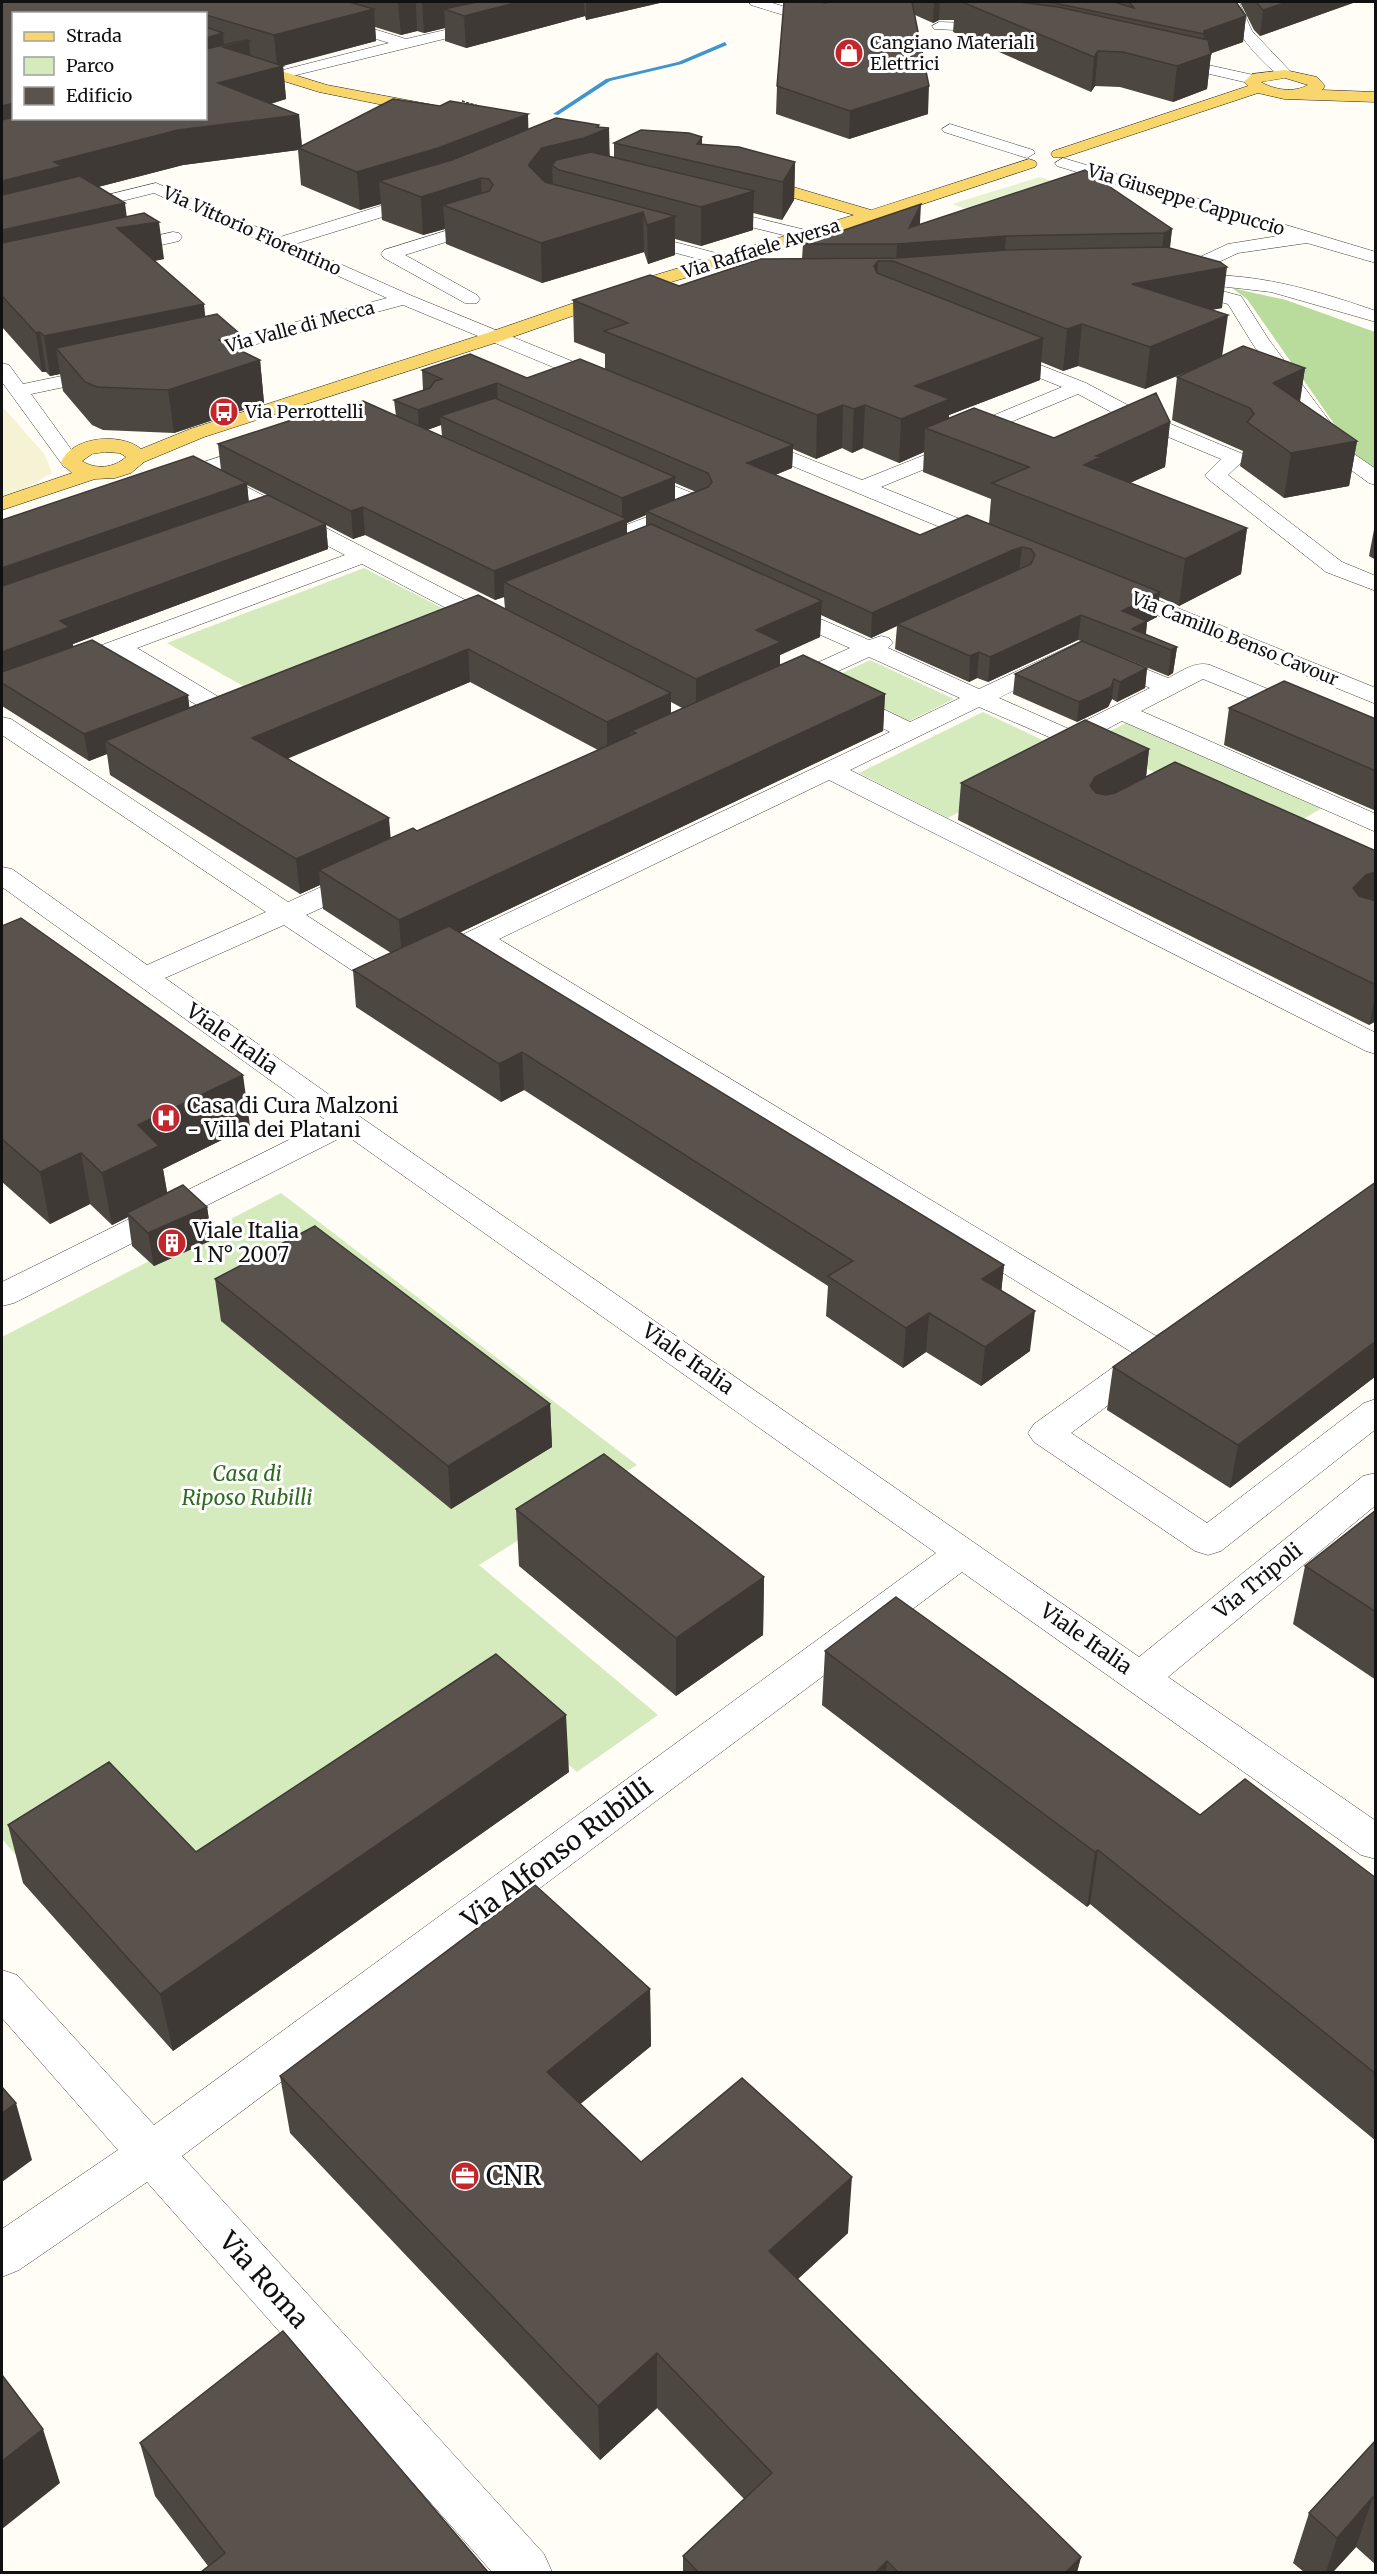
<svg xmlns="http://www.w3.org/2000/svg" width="1377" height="2574" viewBox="0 0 1377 2574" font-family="Merriweather,serif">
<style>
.farmland{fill:#f6f3d4}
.green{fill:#d5ebbd}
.forest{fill:#b9dc9c}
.pitch{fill:#e6f2cf}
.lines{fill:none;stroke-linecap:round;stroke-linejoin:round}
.stream{fill:#3f96cf;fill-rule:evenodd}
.minor-casing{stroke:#444;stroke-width:1}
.major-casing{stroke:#222;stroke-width:1}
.path{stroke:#333;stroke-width:1.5;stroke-dasharray:3 1.5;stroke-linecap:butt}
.minor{fill:#fff;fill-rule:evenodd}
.major{fill:#f9d66b;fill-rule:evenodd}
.wall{fill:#4d4742;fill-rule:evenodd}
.shaded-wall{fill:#3f3936}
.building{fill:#5a524d;stroke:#3f3936;stroke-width:1.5}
.labels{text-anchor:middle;stroke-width:6;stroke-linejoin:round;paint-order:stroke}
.far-poi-label{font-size:18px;fill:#111;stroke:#fff;text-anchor:start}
.far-street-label{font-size:18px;fill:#111;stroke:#fff}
.street-label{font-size:21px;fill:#111;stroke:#fff}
.poi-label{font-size:21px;fill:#111;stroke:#fff;text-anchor:start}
.park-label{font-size:21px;font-style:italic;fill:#2f6b1f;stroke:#fff}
.near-street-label{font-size:26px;fill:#111;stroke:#fff}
.near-poi-label{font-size:26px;fill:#111;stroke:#fff;text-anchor:start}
</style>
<rect width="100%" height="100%" fill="#fffdf5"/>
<path class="farmland" d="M2,406L45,455L52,473L22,490L2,497Z"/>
<path class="green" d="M364,568L460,617L261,696L167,643Z
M870,660L954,699L907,722L824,682Z
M983,712L1072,754L948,818L859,773Z
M1128,722L1322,808L1283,831L1088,742Z
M281,1193L637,1465L479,1565L658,1715L577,1772L500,1705L216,1896L22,1862L2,1839V1337Z"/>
<path class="forest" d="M1232,288L1286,300L1375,332V470L1358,458L1247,299Z"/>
<path class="pitch" d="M1040,177L1085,192L998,220L952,204Z"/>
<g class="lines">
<path class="stream" d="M725,42L727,45L682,64L610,81L558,115L553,114L606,79L678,62Z"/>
<g class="minor-casing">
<path id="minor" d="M267,2H287L406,39L488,20L495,24L493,27L280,79L275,78L273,75L275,72L389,43L269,5Z
M749,2H769L829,20L831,23L824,27L819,26L751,5Z
M1225,2H1239L1252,31L1290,71L1292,74L1290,77H1280C1256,56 1234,33 1225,2Z
M939,22L999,24L1006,28L999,32L934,29L932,26Z
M1167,56L1258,76L1261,79L1253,84L1162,63L1160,60Z
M950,124L1033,150L1035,153L1027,158L944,132L942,129Z
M1063,158L1376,252V263L1307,243L1238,253L1180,280L1241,296L1269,340L1354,454L1376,469V485L1369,483L1340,462L1254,346L1228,304L1173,289L1171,283H1161L1158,279L1161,275L1228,244L1284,235L1057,166L1055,163Z
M156,183L280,237L419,194H431L433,198L431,202L295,244L410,295L613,378L616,382L613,386H599L403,305L197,360L190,358L187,354L190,350L387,298L154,193L2,231V221Z
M711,207L814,232L817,236L814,240L808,241L705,216L702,212L705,208Z
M484,219L490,220L493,224L490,228L405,255L477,295L480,299L477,303H465L384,258L381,254L384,250Z
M633,231L731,257L734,261L731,265L725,266L627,240L624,236L627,232Z
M173,232L179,233L182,237L179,241L117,255L111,254L108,250L111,246Z
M1207,275C1265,275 1321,292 1376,311V322L1271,292L1201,284L1198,280L1201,276Z
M997,348L1086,383L1137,410L1243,454L1246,458L1228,475L1342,562L1376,576V591L1326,572L1208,479L1205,475L1221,459L1130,421L1097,432L1090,430L1087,426L1090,422L1113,413L1078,394L1006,424L1002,429L1004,433L1001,437H987L981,428L992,416L1062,387L990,358L987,354L990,350Z
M2,363L9,365L23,384L105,367L112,369L115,373L112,377L31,394L81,463L78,467L71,469L64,467L2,382Z
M751,436L862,480L957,442L964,440L971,442L974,446L971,450L881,487L997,534L1000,539L997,544L989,546L981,544L744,446L741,442L744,438Z
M262,443L269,445L272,449L269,453L216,471L502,619L506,624L502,629L494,631L486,629L362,564L137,648L242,711L245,716C238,726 222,729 210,726L207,721L213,715L116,656L2,697V682L345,555L203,480L200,476L168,486L161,484L157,480L161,476Z
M635,470L707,499L710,504L707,509L629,540L621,542L613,540L610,535L613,530L681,504L628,480L625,476L628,472Z
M1118,584L1376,688V704L1110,596L1107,591L1110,586Z
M779,601L869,640L881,636L889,638L893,643L888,648L979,689L1079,642L1168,678C1182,671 1195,661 1210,665L1376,734V750L1203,679L1141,711L1376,814V832L1122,721L1079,744L1070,746L979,707L850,770L1376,1033V1054L1366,1051L829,780L499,939L1156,1336C1170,1327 1178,1323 1194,1327L1199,1335C1191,1347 1176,1358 1162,1362L1158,1368L1071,1433L1207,1523L1364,1403L1376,1399V1429L1221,1551L1208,1555L1195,1551L1034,1442L1028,1433L1034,1424L1133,1353L477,949L462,954L452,952L448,946L452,940L468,932L890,732L834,704L831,699L834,694L843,692L852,694L910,722L960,698L869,657L797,690L788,692L779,690L776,685L779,680L850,648L771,613L768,608L771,603ZM1080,658L1150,688L1069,729L999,698Z
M2,717L11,719L288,902L352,873L362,871L372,873L375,879L372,885L306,915L389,969L402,965L412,968L416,974C408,986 391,991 377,987L284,925L165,978L359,1116L1139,1657L1363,1476L1376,1473V1505L1168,1677L1376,1821V1859L1361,1855L962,1572L182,2156L544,2554L552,2572H492L147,2182L19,2270L2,2277V2229L118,2150L2,2018V1970L17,1975L154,2125L936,1553L346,1135L14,1303L2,1306V1282L327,1121L2,887V867L12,869L147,965L266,912L2,735Z"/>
</g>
<g class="major-casing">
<path id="major" d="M206,48L327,85L433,105L441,110L433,115L319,92L206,57Z
M1285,70L1317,77L1325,86L1322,90L1376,92V102L1284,99L1258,93L1065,157H1053L1051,154L1053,151L1248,86L1244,82L1252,74ZM1285,78L1308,85C1294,93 1274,90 1261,82Z
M1029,159L1035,161L1037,164L1035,167L814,240L661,285L501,341L204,437L144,462L131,473L115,478L95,479L2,510V497L72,473L61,463C71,436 121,432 141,449L190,429L487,333L649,277L854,215L744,184L742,180L744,176H756L871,210ZM105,452L120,453L126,457C114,468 96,470 82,461L92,454Z"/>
</g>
<path class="path" d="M462,101L478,106L475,107"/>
<use href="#minor" class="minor"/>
<use href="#major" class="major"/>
</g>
<path class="wall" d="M2,2H664L586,20L585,16L466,48L445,41V28L424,33L417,31L401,35L375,27L376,41L283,66L286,99L271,104L299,115L302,146L440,106L528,114V129L599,127L610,156L614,157V143L702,144L795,162L794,200L782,220L753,213V230L701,246L675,239V255L648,264L644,252L542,283L446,244L445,229L423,235L382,220L381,204L360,210L301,185L298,150L183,165L98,187L127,217L164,259L155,261L205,317L241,351L260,360L264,403L174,433L103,430L92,425L63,391L60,374L50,376L46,372H42L2,327ZM14,14H206V118H14Z
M784,2H1236L1246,16L1243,42L1211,53L1207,89L1173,102L1120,87L1095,86L1091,92L953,32L954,20H939L933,23L915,15L928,114L849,139L776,114L777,86Z
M1240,2H1356L1260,36L1254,30Z
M920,225L1172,229L1170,248L1222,308L1211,310L1222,356L1305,368L1300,402L1357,441L1349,486L1284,498L1240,466L1243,451L1172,420L1177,377L1197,368L1145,389L1078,366L1063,371L1041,362L1040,380L949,415V418L1054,438L1170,422L1165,467L1130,483L1247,528L1241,574L1179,606L1159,597L1157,617L1147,622L1146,634L1177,647L1173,673L1168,676L1112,653L1147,668L1145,688L1117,702L1112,699L1108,707L1077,722L1013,694L1015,674L1081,641L1078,640L988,682L977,678L969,682L895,649L897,626L871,638L821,615L820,637L780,655V665L885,694L883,731L459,933L1004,1265L1001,1291L1030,1351L981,1386L926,1352L903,1368L826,1316L828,1286L524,1090L501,1102L356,1007L353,970L391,953L323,909L320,885L300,894L110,775L107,754L89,761L2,706V520L221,470L218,444L334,411L396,416L394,400L423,390L422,370L527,378L605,369V354L574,342L573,300L679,286L802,259L803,244ZM441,425L442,436L427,430ZM842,448L852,453L863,448L899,463L924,452L923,472L991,499L989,524L920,535L775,475L792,468L793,449L816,459ZM675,483L696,492L675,500ZM247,485L267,495L249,502ZM646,515V526L627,533V523ZM326,525L353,539L365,535L495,600L504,597L505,609L189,708L73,646V644L328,549ZM470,682L598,750L417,831L391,838L288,758ZM671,702L682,708L671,714Z
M1376,519V560L1369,556Z
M1229,708L1376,719V811L1224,745Z
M1149,749L1146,777L1376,851V1021L1369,1025L958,820L961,783Z
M2,926L250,1126L163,1169L167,1193L207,1207L212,1240L154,1266L132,1246L128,1217L112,1225L90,1204L50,1224L2,1182Z
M1376,1182V1376L1230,1488L1107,1410L1113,1367Z
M215,1279L550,1404L552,1447L451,1509L221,1321Z
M516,1509L764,1577L763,1635L676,1696L519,1566Z
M1376,1510V1680L1293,1624L1305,1566Z
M825,1651L1200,1815L1376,1878V2141L1090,1904L1087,1907L822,1705Z
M569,1772L173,2051L23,1883L8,1825L196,1852Z
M650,1989L651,2046L580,2104L641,2162L848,2233L798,2279L1081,2557L1077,2572H683V2556L744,2499L657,2408L600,2460L290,2133L280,2076Z
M1376,2440V2565L1356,2547L1333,2572H1304L1293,2563L1309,2513Z
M140,2443L488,2572L208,2566L155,2496Z"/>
<path class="shaded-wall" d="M405,2H416L417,31L401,35L398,3Z
M422,2H584L585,16L466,48L464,16L444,9L445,28L424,33Z
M586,2H664L586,20Z
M934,2H940L939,20L933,23Z
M1287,2H1355L1260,36L1263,10Z
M374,9L376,41L277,67L274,35Z
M1246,16L1243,42L1201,57L1204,34V31Z
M223,33L224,47L249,41L252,74L206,71V38Z
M1098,51L1095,86L1091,92L1094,57Z
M1211,54L1207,89L1173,102L1177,66Z
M283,66L286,99L222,117L218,83Z
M929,86L928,114L849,139L850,111Z
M14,103V118L2,142V106Z
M528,114L529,150L379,181L381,204L360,210L357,172Z
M299,115L302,149L298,148V150L183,165L67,195L2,219V181L54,162L178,130Z
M599,125V132L609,128L610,165H552L553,184L530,202L529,164L542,148L597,127Z
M702,137V163L697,144Z
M795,162L794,200L782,220L783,182Z
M481,178L483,217L443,205L445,229L423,235L421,197Z
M754,191L753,230L701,246V207Z
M125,203L128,226L159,222L164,259L122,265L2,269V230Z
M921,204L919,242L1006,236L1003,276L907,267V268V267L896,263L897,244L909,228Z
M643,212L644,252L542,283L541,243Z
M675,216V255L648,264L647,225Z
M1172,229L1167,269L1159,273L1164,233Z
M878,261L876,302L874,266Z
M1227,267L1222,308L1128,325L1132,284Z
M204,304L208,343L56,348L60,374L50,376L44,336Z
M1228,315L1222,357L1145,389L1150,347Z
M1082,324L1078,366L1063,371L1067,329Z
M40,332L46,372H42L36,333Z
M240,334L243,365L260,360L264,403L174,433L168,390L219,340Z
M1043,338L1040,380L949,415L948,436L925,428L924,452L899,463L901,419L915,386Z
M1305,368L1298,411L1273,383Z
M497,383L498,406L440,416L441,425L419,433L418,410Z
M843,405L842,448L816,459L817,415Z
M865,405L863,448L852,453L854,409Z
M1170,422L1165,467L1097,498L1084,465L1096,456Z
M1357,441L1349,486L1284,498L1291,453Z
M793,445L792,468L746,487L747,463Z
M675,477V504L646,511V515L627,523V548L504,582V597L495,600L494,571L622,521V498Z
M247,483L249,508L2,595V568Z
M363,507L365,535L353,539L351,511Z
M326,524L328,549L73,644L74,653L2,680V652L60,621Z
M1247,528L1241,574L1179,606L1185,559Z
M1022,547L1019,572L897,624V626L871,638L872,613L1013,550Z
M1160,592L1157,617L1147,622L1145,640L1131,635L1122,611Z
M822,601L820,637L780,655V678L696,716V679L756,630Z
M1081,615L1078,640L988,682L990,657Z
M1177,647L1173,673L1168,676L1171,650Z
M468,649L470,682L256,772L252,738Z
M979,652L977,678L969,682L970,656Z
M1147,668L1145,688L1117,702L1120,682Z
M1114,679L1112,699L1108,707L1077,722L1079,702Z
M671,693V727L636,733L631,731L632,745L607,756V722Z
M885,694L883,731L402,960L399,920Z
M188,695L191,721L105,741L107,754L89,761L84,734Z
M1149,749L1145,786L1091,814L1090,786L1095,777Z
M389,818L392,853L319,870L320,885L300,894L296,859Z
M1376,872V908L1359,913L1353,888L1366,875Z
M1376,993V1021L1369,1025Z
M522,1052L524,1090L501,1102L499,1064Z
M243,1075L250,1126L163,1169L168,1197L127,1213L128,1217L112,1225L102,1173L138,1125Z
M81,1153L90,1204L50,1224L40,1172Z
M207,1207L212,1240L154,1266L148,1233Z
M1004,1265L1000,1304L982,1279Z
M1035,1311L1030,1351L981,1386L985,1347Z
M929,1313L926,1352L903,1368L906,1328Z
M1376,1341V1376L1230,1488L1238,1445Z
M550,1404L552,1447L451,1509L448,1466Z
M764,1577L763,1635L676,1696V1638Z
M566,1715L569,1772L173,2051L160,1994Z
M1098,1850L1090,1904L1087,1907L1095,1852Z
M650,1989L651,2046L550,2129L547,2072Z
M16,2103L32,2160L2,2182V2113Z
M852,2177L848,2233L767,2307L769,2251Z
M657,2353V2408L600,2460L598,2406Z
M43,2429L60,2483L2,2529V2461Z
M1373,2497L1356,2547L1333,2572H1326L1337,2538Z
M1081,2557L1077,2572H1066Z
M887,2561L886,2572H876Z"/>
<path class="building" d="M2,2H349L374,9L274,35L206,15V14H14V103L2,106Z
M477,2H519L464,16L444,9Z
M784,2H820L826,3L828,2H912L929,86L850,111L777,86Z
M962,2H1019L1058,7L1208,40L1211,54L1177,66L1123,52L1098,51L1094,57Z
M1049,2H1114L1134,8L1129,2H1236L1246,16L1204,31V34Z
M1256,2H1287L1263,10Z
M206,27L223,33L206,38Z
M246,40L249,41L223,47L283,66L218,83L299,115L178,130L54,162L62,166L2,181V120L14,117V118H206V49Z
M393,99L440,106L450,101L528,114L438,148L357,172L298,148Z
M556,118L599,125L597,127L609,128L584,138L542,148L529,164V166L545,182L675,216L647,225L643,212L541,243L443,205L489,191L493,185L489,179L481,178L421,197L379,181L452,160Z
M641,130L689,133L702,137L697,144L739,147L795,162L783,182L614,143Z
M591,152L754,191L701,207L559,170L552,165L556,160Z
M1085,170L1172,229L1164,233L1006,236L897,244H803L921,204L909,228Z
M80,176L125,203L2,230V195Z
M144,213L159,222L117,228L204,304L44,336L40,332L36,333L2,296V243Z
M1166,247L1220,262L1227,267L1132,284L1228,315L1150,347L1082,324L1067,329L893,261H878L874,266L877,273L1043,338L915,386L950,399L901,419L865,405L854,409L843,405L817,415L604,331L628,323L573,300L650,275L679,286L760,259L897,258L1006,250Z
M217,314L240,334L219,340L260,360L168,390L97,387L85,382L56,348Z
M1243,346L1305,368L1273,383L1357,441L1291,453L1247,422L1254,414L1250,408L1177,377Z
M470,354L527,378L580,359L793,445L747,463L920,535L967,515L1160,592L1122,611L1147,621L1132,629L1177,647L1171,650L1081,615L990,657L979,652L970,656L897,624L1031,564L1035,555L1031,549L1022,547L1013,550L872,613L646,511L708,487L712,482L708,473L497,383L418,410L394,400L430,388L435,381L442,379L422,370Z
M1156,393L1170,422L1096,456L1101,457L1084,465L1247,528L1185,559L992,483L1029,467L925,428L974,408L1054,438Z
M495,398L675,477L622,498L440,416Z
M363,401L627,519L494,571L363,507L351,511L218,444L328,408L334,411Z
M193,456L247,483L2,568V520Z
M268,495L326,524L60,621L70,627L2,652V586Z
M651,524L822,601L756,630L781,642L696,679L504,582Z
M478,595L671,693L607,722L468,649L252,738L389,818L296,859L105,741Z
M92,640L188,695L84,734L2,683V672Z
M1082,641L1147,668L1120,682L1114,679L1111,687L1079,702L1015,674Z
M803,655L885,694L399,920L319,870L413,828L417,831L636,733L631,731Z
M1284,681L1376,719V771L1229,708Z
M1085,720L1149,749L1095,777L1090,786L1096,793L1106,795L1115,793L1175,762L1376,851V872L1366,875L1353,888L1359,896L1376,901V985L961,783Z
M21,918L243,1075L138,1125L159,1146L102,1173L81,1153L40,1172L2,1139V926Z
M449,926L1004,1265L982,1279L1035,1311L985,1347L929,1313L906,1328L828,1276L853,1261L522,1052L499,1064L353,970Z
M1376,1182V1341L1238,1445L1113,1367Z
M183,1185L207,1207L148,1233L127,1213Z
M315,1226L550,1404L448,1466L215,1279Z
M604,1454L764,1577L676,1638L516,1509Z
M1376,1510V1612L1305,1566Z
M896,1597L1200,1815L1245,1779L1376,1878V2074L1098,1850L1095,1852L825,1651Z
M496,1654L566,1715L160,1994L8,1825L109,1762L196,1852Z
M535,1885L650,1989L547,2072L641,2162L742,2078L852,2177L769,2251L1081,2557L1066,2572H898L887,2561L876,2572H698L683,2556L772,2473L657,2353L598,2406L280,2076Z
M2,2087L16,2103L2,2113Z
M283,2331L488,2572H201L225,2553L140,2443Z
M2,2375L43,2429L2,2461Z
M1376,2440V2499L1373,2497L1337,2538L1309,2513Z"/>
<defs>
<g id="shop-disc" transform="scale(1.5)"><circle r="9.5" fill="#c4262e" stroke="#fff"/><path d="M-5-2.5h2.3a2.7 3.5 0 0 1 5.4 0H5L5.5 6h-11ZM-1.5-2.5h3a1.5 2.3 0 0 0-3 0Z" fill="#fff"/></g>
<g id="bus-disc" transform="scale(1.5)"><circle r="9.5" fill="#c4262e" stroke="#fff"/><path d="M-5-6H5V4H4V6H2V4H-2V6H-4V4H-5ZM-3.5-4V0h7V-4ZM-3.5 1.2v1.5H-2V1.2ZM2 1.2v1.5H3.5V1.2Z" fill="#fff"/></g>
<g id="hospital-disc" transform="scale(1.5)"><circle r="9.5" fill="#c4262e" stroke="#fff"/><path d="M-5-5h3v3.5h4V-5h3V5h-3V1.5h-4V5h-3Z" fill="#fff"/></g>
<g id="building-disc" transform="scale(1.5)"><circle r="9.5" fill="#c4262e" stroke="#fff"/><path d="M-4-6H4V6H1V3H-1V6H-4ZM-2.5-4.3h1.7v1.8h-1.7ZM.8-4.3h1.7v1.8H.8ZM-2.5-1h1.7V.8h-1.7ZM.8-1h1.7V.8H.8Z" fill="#fff"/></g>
<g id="office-disc" transform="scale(1.5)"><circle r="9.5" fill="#c4262e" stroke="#fff"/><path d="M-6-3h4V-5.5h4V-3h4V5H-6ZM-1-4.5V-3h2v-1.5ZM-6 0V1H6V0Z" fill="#fff"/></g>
</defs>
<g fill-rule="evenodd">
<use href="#shop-disc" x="849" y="53"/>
<use href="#bus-disc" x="224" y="412"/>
<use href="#hospital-disc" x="166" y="1118"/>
<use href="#building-disc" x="172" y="1243"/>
<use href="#office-disc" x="465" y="2176"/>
</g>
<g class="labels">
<g class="far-poi-label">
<text x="870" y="49">Cangiano Materiali<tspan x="870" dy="21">Elettrici</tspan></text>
<text x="245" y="418">Via Perrottelli</text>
</g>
<g class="far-street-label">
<text transform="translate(1186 200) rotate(17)" y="6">Via Giuseppe Cappuccio</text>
<text transform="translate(252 231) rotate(24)" y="6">Via Vittorio Fiorentino</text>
<text transform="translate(761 249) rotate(-17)" y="6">Via Raffaele Aversa</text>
<text transform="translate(300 327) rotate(-15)" y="6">Via Valle di Mecca</text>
<text transform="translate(1235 639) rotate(22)" y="6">Via Camillo Benso Cavour</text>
</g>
<g class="street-label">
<text transform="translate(232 1039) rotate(35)" y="7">Viale Italia</text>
<text transform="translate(688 1359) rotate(35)" y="7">Viale Italia</text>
<text transform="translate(1258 1581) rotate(-39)" y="7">Via Tripoli</text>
<text transform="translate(1086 1639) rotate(35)" y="7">Viale Italia</text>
</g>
<g class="poi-label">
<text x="187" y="1113">Casa di Cura Malzoni<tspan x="187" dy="24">- Villa dei Platani</tspan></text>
<text x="193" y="1238">Viale Italia<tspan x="193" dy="24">1 N° 2007</tspan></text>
</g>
<g class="park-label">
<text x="247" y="1481">Casa di<tspan x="247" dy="24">Riposo Rubilli</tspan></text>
</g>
<g class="near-street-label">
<text transform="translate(557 1853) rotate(-37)" y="9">Via Alfonso Rubilli</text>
<text transform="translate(264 2280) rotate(48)" y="9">Via Roma</text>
</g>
<g class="near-poi-label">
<text x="486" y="2185">CNR</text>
</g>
</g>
<rect width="1377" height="2574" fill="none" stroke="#111111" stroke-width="6"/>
<rect x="12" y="12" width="195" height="108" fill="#ffffff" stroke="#a0a0a0" stroke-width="1.5"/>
<rect x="24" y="32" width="30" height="9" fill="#f9d66b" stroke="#a0a0a0" stroke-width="1.5"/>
<text x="66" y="42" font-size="18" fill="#111111">Strada</text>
<rect x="24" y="57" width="30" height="18" fill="#d5ebbd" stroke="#a0a0a0" stroke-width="1.5"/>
<text x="66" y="72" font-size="18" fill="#111111">Parco</text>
<rect x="24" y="87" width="30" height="18" fill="#5a524d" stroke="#a0a0a0" stroke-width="1.5"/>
<text x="66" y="102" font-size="18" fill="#111111">Edificio</text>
</svg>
